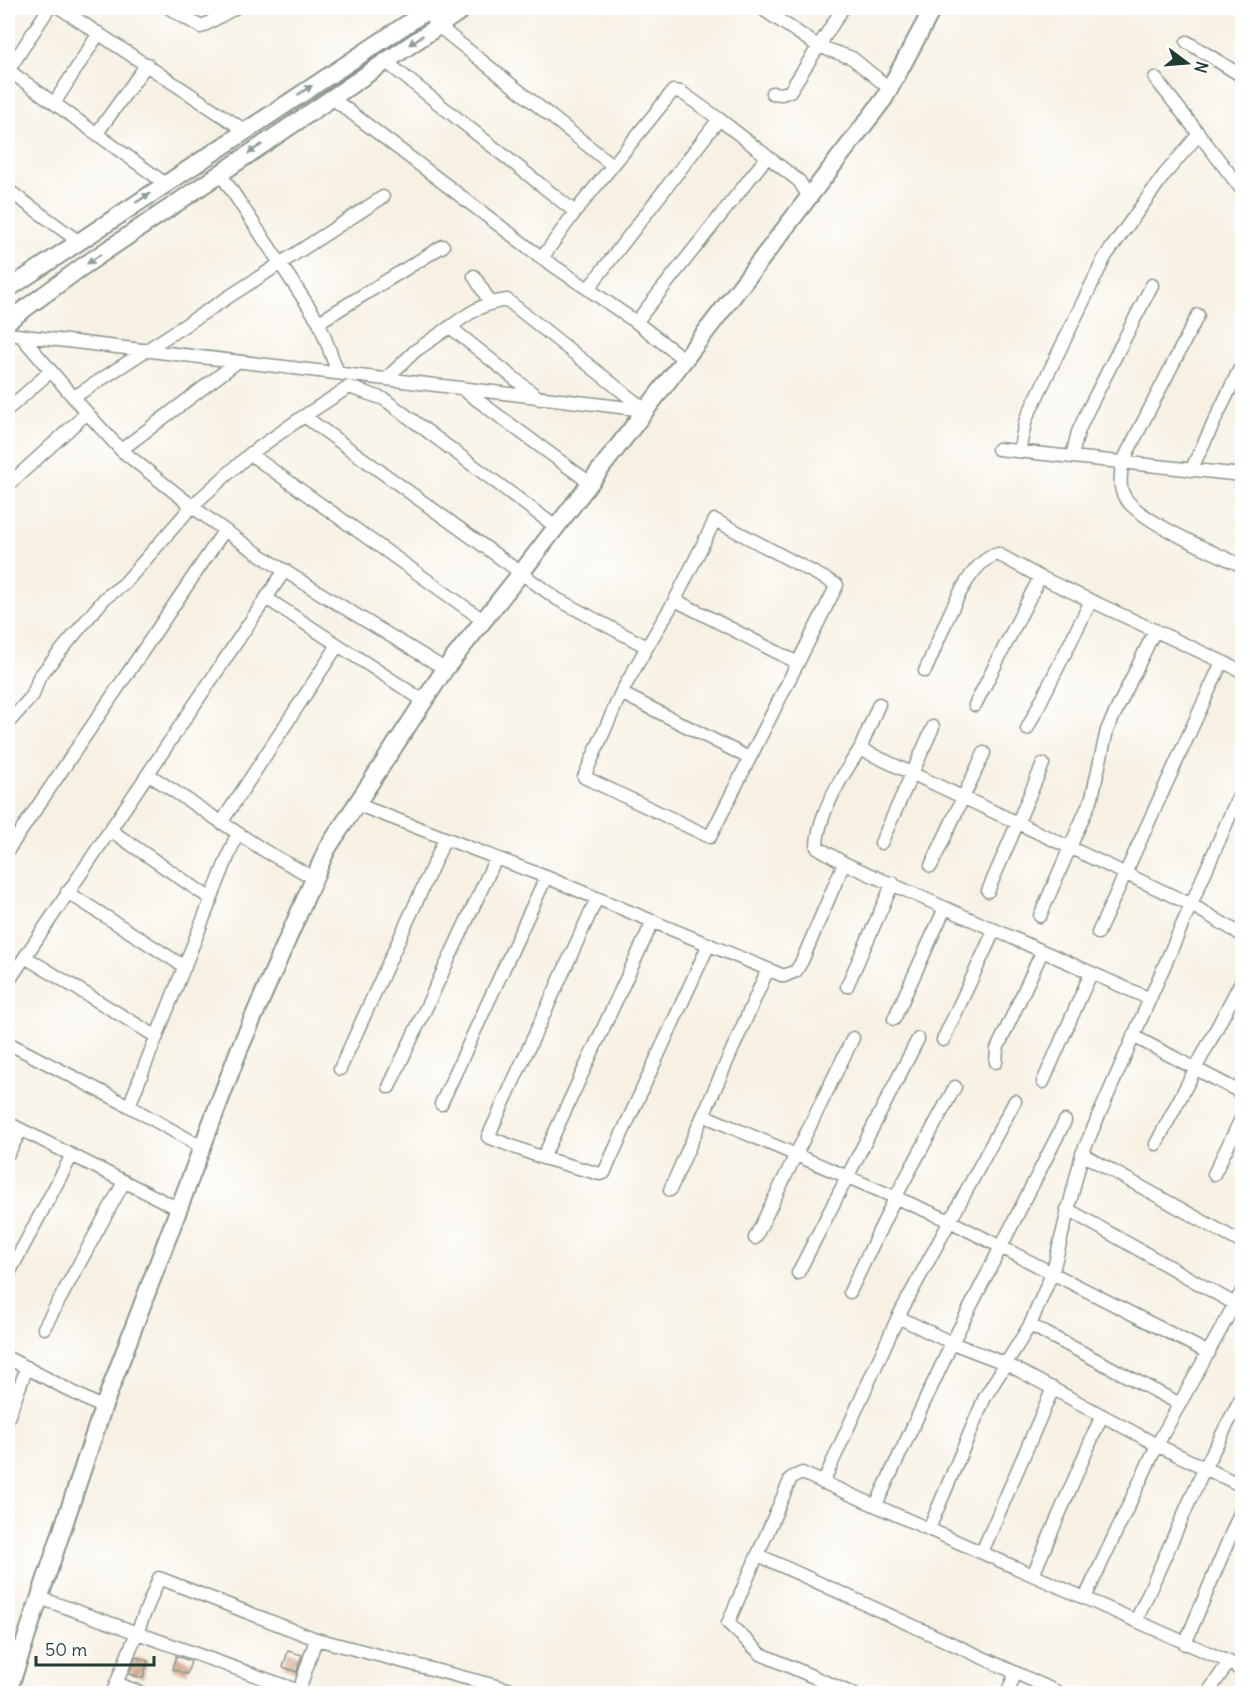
<svg xmlns="http://www.w3.org/2000/svg" width="1250" height="1701" viewBox="0 0 1250 1701" font-family="Delius,sans-serif">
<style>
.building{fill:url(#building-hatch)}
.lines{fill:none;stroke-linecap:round;stroke-linejoin:round}
.minor-casing{stroke:#8b978c;stroke-width:15}
.tertiary-casing{stroke:#8b978c;stroke-width:20}
.minor{stroke:#fff;stroke-width:12}
.tertiary{stroke:#fff;stroke-width:16}
.oneway{fill:#8f9e9a}
</style>
<defs>
<pattern id="building-hatch" width="6" height="6" patternUnits="userSpaceOnUse" patternTransform="scale(1.5)"><rect width="6" height="6" fill="#daac8c"/><path d="M-1 1l2-2M0 6l6-6M5 7l2-2" fill="none" stroke="#b08d73"/></pattern>
</defs>
<rect width="100%" height="100%" fill="#fff"/>
<filter id="ink" filterUnits="userSpaceOnUse"><feTurbulence type="fractalNoise" baseFrequency=".0167" numOctaves="2"/><feDisplacementMap in="SourceGraphic" scale="12" xChannelSelector="R" yChannelSelector="G"/><feConvolveMatrix kernelMatrix="1 2 1 2 8 2 1 2 1" color-interpolation-filters="sRGB"/></filter>
<filter id="wash" filterUnits="userSpaceOnUse"><feTurbulence type="fractalNoise" baseFrequency=".008" numOctaves="4" result="noise"/><feDisplacementMap in="SourceGraphic" scale="24" xChannelSelector="R" yChannelSelector="G"/><feGaussianBlur stdDeviation="1.35" result="paint"/><feColorMatrix in="noise" values="0 0 0 0 0 0 0 0 0 0 0 0 0 0 0 0 0 1.4 0 .05"/><feComposite in="paint" operator="in"/></filter>
<g filter="url(#wash)">
<rect width="100%" height="100%" fill="#f7f1e3"/>
<g id="blocks">
<path class="building" d="M288,1651L302,1655L297,1672L283,1667Z
M176,1656L191,1661L187,1674L172,1669Z
M136,1657L148,1661L143,1678L129,1674Z"/>
</g>
</g>
<g filter="url(#ink)">
<use href="#blocks" fill-opacity="0" stroke="#8b978c" stroke-width="1.5"/>
<g class="lines">
<g class="minor-casing">
<path id="minor" d="M60,8L244,130
M169,8L201,27L235,8
M764,10L818,46L852,58L889,88
M426,11L438,26L612,165
M1187,42L1242,76
M385,61L575,212
M8,70L166,184
M8,71L49,8
M1155,78L1199,134
M772,93L782,94L790,91L843,8
M332,98L542,258L588,289
M55,102L99,33
M97,133L147,64
M220,173L319,322L338,373
M8,190L78,241
M542,258L575,212L673,91L681,92L719,119
M474,276L490,302
M1198,315L1122,463C1121,475 1118,489 1126,499C1143,523 1214,552 1242,566
M319,322L443,246
M636,322L588,289L719,119L799,181L809,197
M450,327C469,313 483,303 507,300L644,409
M8,334L645,410
M685,360L636,322L767,157
M386,379L415,351L450,327L540,399
M465,391L590,483
M74,397L383,197
M8,409L51,371
M87,413L121,450L236,363
M304,416L349,387L384,399L556,527
M998,449L1242,475
M1019,451L1026,419L1105,257L1164,175L1199,134L1242,190
M250,454L483,620
M1072,456L1078,432L1087,412L1152,285
M1191,470L1242,364
M8,485L87,413L21,336
M266,598L424,701
M675,600L798,663
M445,669C360,616 270,567 192,506L250,454L304,416L557,599L647,647L621,693L584,777L710,837L837,585L715,520L675,600L647,647
M925,671C940,640 964,561 998,554L1040,577L1242,671
M621,693L749,758
M975,705L1040,577
M8,723L33,695L39,677L105,598L124,584L192,506L121,450
M1027,729L1091,601
M860,749L879,704
M148,774L265,851L314,878
M356,804L546,877L441,1104
M221,823L338,645
M110,830L211,899
M881,843L933,727
M8,850L224,531
M931,866L984,753
M546,877L784,976L796,971L802,961L844,863
M988,891L1043,764
M67,892L185,967
M597,898L488,1137L543,1158L600,1174L604,1173L709,944
M1040,916L1092,797L1107,730L1155,630
M1098,933L1222,662
M25,957L157,1037
M8,982L285,570
M847,986L893,883
M1148,998L844,863L817,847C817,816 843,774 860,749L1190,904L1242,935
M894,1019L945,908
M1133,1036L1242,1093
M943,1040L994,931
M8,1043L129,1106L202,1147
M996,1062L997,1049L1042,952
M340,1069L445,839
M1043,1082L1091,973
M389,1087L496,858
M129,1106L237,834
M703,1115L948,1220L1209,1353
M8,1123L179,1209
M1156,1144L1242,980
M8,1154L21,1130
M1082,1154L1242,1243
M543,1158L653,921
M1214,1174L1242,1117
M670,1190L768,969
M1067,1209L1235,1304
M755,1238L853,1038
M798,1273L918,1039
M8,1275L71,1157
M850,1292L895,1198L955,1087
M898,1317L952,1343L1007,1364L1157,1445L1242,1486
M1030,1325L1180,1404
M44,1328L124,1182
M8,1358L103,1408
M8,1418L27,1367
M823,1483L898,1317L1015,1101
M876,1505L952,1343L1065,1121
M929,1529L985,1397L1030,1325L1053,1271L1082,1154L1242,788
M982,1552L1053,1388
M758,1555L1062,1694
M1033,1575L1102,1415
M40,1598L299,1691V1694
M1085,1598L1157,1445L1242,1291
M1136,1621L1204,1469L1242,1396
M8,1642L19,1658
M1185,1644L1242,1508
M116,1683L144,1694
M299,1691L316,1639
M112,1694L159,1578L316,1639L527,1694
M853,1694L761,1654L728,1623L791,1478L802,1473L1229,1662L1242,1671
M1007,1694L1015,1674
M1207,1694L1229,1662"/>
</g>
<g class="tertiary-casing">
<path id="tertiary" d="M8,289L431,8
M8,321L82,267L465,8
M8,1692L103,1408L239,1050L327,849L445,669L521,573L884,99L933,8"/>
</g>
<use href="#minor" class="minor"/>
<use href="#tertiary" class="tertiary"/>
</g>
<defs><path id="oneway-solid" d="M-6-.8H1V-3.2L6.5 0L1 3.2V.8H-6Z" transform="scale(1.5)"/></defs>
<g class="oneway">
<use href="#oneway-solid" transform="translate(416 40) rotate(146)"/>
<use href="#oneway-solid" transform="translate(305 90) rotate(-33)"/>
<use href="#oneway-solid" transform="translate(255 149) rotate(146)"/>
<use href="#oneway-solid" transform="translate(143 198) rotate(-33)"/>
<use href="#oneway-solid" transform="translate(94 259) rotate(146)"/>
</g>
</g>
<rect width="1250" height="1701" fill="none" stroke="#fff" stroke-width="30"/>
<g transform="translate(1187 63) rotate(106)" stroke="#ffffff" stroke-width="4.5" paint-order="stroke">
<path d="M0-4.5L10 22L0 15L-10 22Z" fill="#1f3d34"/>
<text y="-9" font-size="16" font-weight="bold" text-anchor="middle" fill="#1f3d34">N</text>
</g>
<path d="M36 1656v9h118v-9" fill="none" stroke="#1f3d34" stroke-width="3"/>
<text x="45" y="1656" font-size="18" fill="#1f3d34" stroke="#ffffff" stroke-width="4.5" paint-order="stroke">50 m</text>
</svg>
